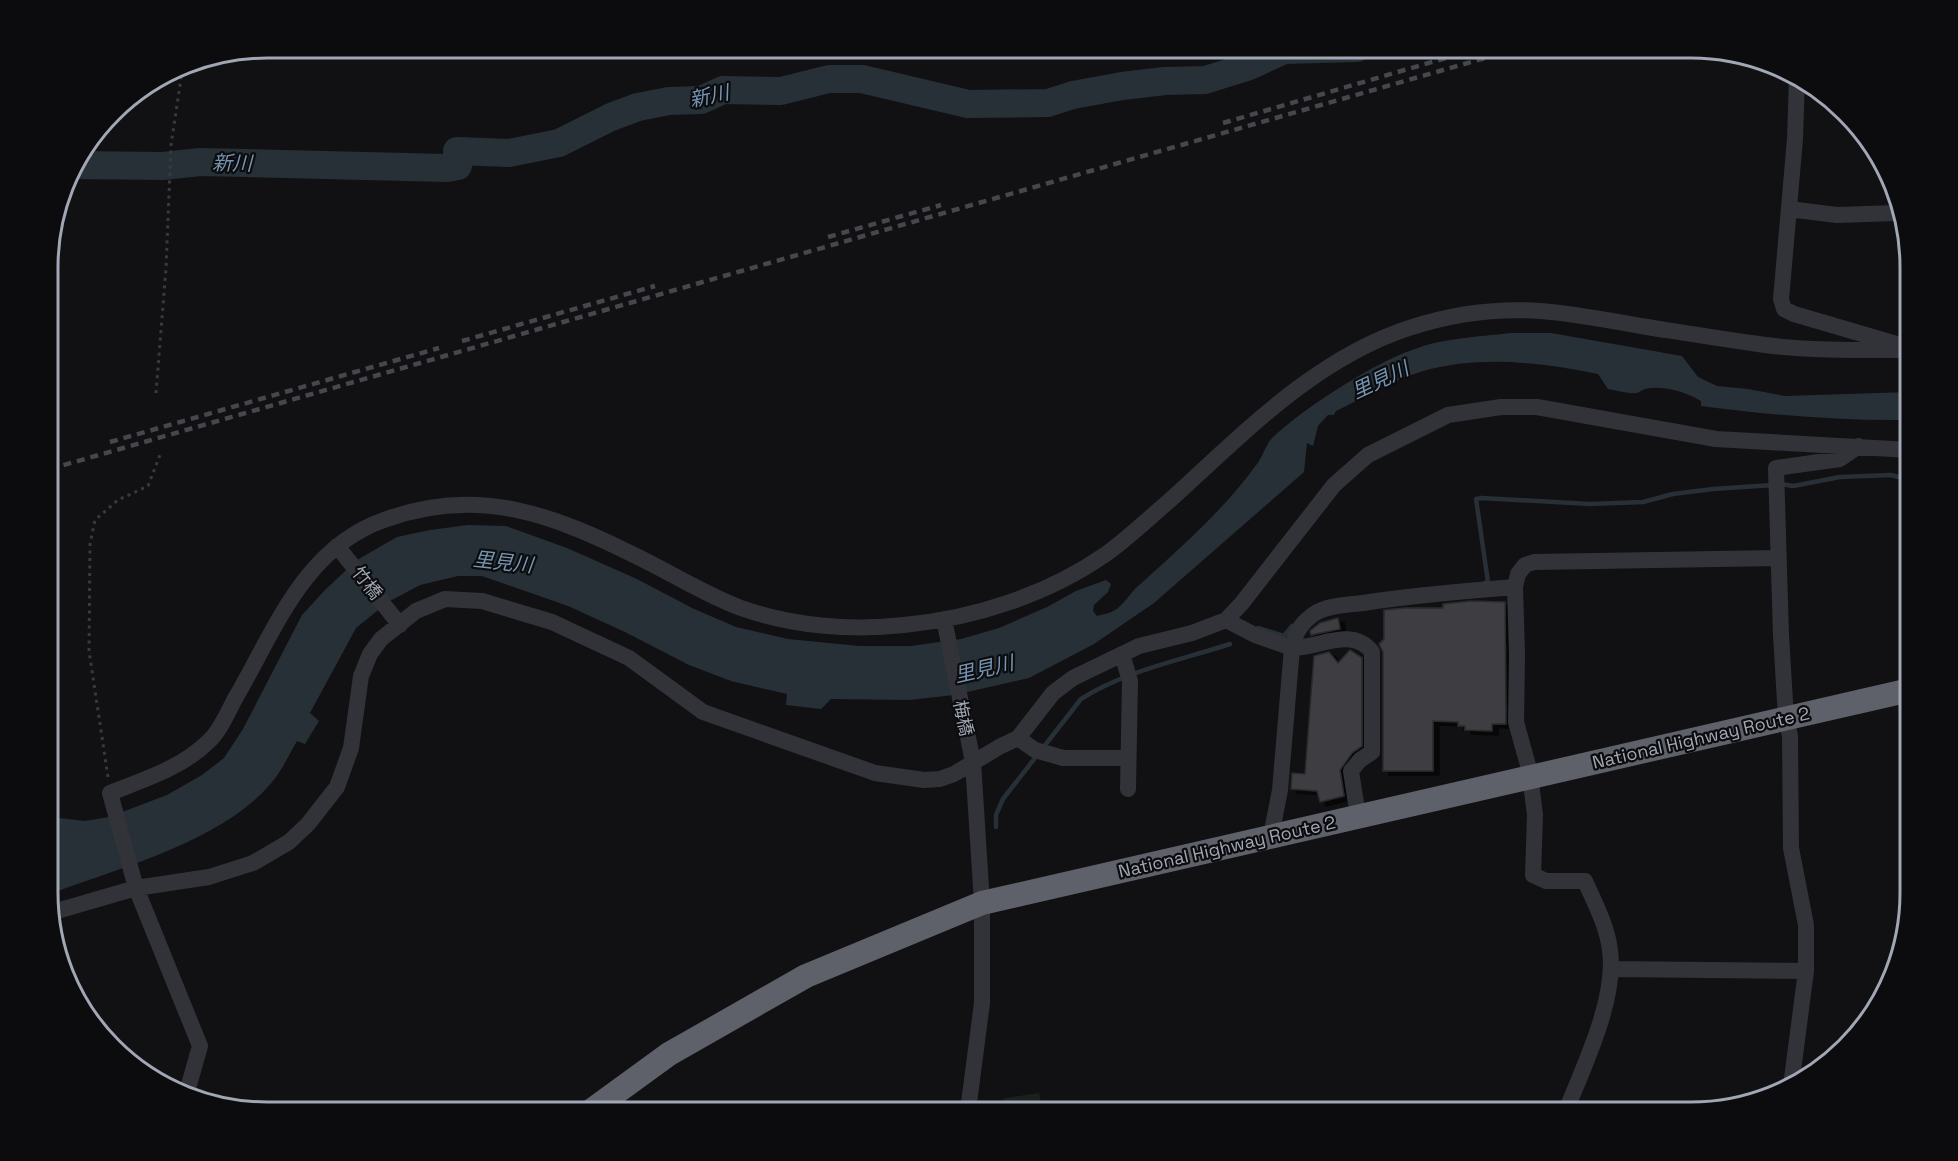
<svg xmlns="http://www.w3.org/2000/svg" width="1958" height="1161" viewBox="0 0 1958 1161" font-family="'Space Grotesk','Noto Sans JP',sans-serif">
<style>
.green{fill:#19211a}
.water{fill:#273037}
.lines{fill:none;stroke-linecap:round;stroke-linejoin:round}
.stream{stroke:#273037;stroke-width:4.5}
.river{stroke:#273037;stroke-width:28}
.building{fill:#3d3e43;stroke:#2b2b2f;stroke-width:1.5;filter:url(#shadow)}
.path{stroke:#383a3f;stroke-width:3;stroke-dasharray:3 4.5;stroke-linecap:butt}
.minor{stroke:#323338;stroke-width:16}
.highway{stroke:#5e6169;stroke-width:24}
.rail{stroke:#45474d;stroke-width:4.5;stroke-dasharray:8 6;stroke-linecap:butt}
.labels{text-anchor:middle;stroke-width:4.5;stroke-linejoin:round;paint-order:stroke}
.street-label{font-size:18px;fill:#a1a7b4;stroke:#0c0c0e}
.water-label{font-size:20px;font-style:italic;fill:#7695b2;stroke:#0c0c0e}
.rim{fill:none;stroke:#a1a7b4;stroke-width:3}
</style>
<defs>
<filter id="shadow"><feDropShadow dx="6" dy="4" stdDeviation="0" flood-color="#0009"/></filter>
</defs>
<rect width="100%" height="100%" fill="#111113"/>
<path class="green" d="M1039,1093L1043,1113H994L1005,1098Z"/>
<path class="water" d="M1510,333H1551L1682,356L1698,377L1717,386L1748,389L1785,396L1910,392V420C1839,421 1770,415 1701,406V401C1685,392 1663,385 1645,389C1642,390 1640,392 1637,393C1628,394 1616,390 1608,389L1598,374C1540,362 1478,355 1420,372C1391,381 1363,398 1336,411L1334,415H1328L1318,426L1313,446L1307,443L1304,472L1154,603L1094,644L1029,678L954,695L909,700L831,699L821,709L786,705L787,694L731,681L689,665L625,632L568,606L482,576H458L420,585L388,602L356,628L310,713L319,721L305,744L297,741C290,753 284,766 276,777C229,840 121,867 50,894V817L85,821L109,817L167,795L202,775L224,758L243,729L302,615L325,590L357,560L397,537L430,530L468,525L506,526L567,548L637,579L692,608L736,627L788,639L859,646H911L961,639L999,628L1047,607L1076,591L1106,580L1111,584L1108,592L1094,605L1093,611L1097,616C1104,614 1112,613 1118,608C1125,602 1130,594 1136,588C1179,549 1223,511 1257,464C1263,456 1266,444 1273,437C1306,407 1370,365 1412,350C1442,338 1478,337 1510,333Z"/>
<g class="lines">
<path class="stream" d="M1781,484L1793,486L1840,477L1891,475L1910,480
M1485,583L1488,582L1476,499L1481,498L1590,504L1643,502L1673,494L1713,489L1773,485
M1258,628L1284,636L1292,626
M996,827V815L1003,799L1081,699C1125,671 1181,660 1230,644"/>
<path class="river" d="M75,165L163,166L200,162L447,168L458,166L457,151L509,153L559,143L611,117L638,107L669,101L701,100L723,90L781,91L829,79H862L968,104L1048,103L1073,95L1122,86L1165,81L1205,80L1247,67L1284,50L1357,48"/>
</g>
<path class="building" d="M1471,601L1505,602L1506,724H1492V731L1465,730V726H1458V722L1433,721V771H1383V652L1379,644L1384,639V610L1405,608H1443V604Z
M1338,618L1340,629L1311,635L1310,631L1320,623Z
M1350,650L1362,658V746L1352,753L1340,770L1344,796L1320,802L1317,791L1291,789L1292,773L1305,774L1314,656L1329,652L1338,663Z"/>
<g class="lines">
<path class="path" d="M156,393L166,268L171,145L183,65
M108,777L89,651L90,544L95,520L118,500L148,486L160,455"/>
<path class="minor" d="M1797,77L1795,139L1781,299L1784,309L1794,314L1900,345
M1789,209L1837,215L1896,213
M337,546L400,625
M944,619L973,762L982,903V1003L969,1103L965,1113
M1226,620L1255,635L1292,648C1295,633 1301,623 1314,614C1327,605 1347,605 1363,603C1413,595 1464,591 1515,587
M1122,654L1130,681L1128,789
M1018,738L1035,750L1063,758H1128
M1271,836L1280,790L1292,648C1319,648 1352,626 1372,652V752L1360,760L1351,771L1358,816
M50,913L136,888L209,877L253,863L289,842L308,824L337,787L351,748L361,676L370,654L381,639L416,611L445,599L482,601L552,622L629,658L703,712L875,773L924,780L940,779L954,774L999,747L1018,738L1053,693L1073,678L1139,646L1192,633L1226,620L1242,603L1334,485L1368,455L1448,415L1501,407H1537L1716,439L1910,450
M1611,969L1806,971
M1791,1086L1806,971V925L1791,848L1790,736L1786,718L1781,635L1776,468L1840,459L1859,446
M187,1092L200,1046L136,888L110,793C145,779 182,768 209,741C221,730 228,711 236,697C275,630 304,548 384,520C479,485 554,515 640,558C673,574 706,595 741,608C792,626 850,631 904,625C975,618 1047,595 1106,554C1128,538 1148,519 1169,501C1242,435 1314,359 1409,328C1451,314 1497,308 1541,311C1579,314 1616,322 1653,328C1691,334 1728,340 1765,345C1813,351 1862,350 1910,350
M1565,1113C1583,1068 1617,999 1610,950C1607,926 1595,903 1585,881H1546L1533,875L1535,815L1532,791L1531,776L1516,722L1517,655L1515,587L1518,574L1525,565L1534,562L1778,558"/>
<path class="highway" d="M588,1113L669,1054L806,976L982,903L1910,690"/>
<path class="rail" d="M1223,123L1480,48
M828,237L941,205
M462,341L655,286
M110,442L439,348
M50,469L1520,48"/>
</g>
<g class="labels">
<g class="street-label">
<text transform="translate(367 583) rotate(52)" y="6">竹橋</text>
<text transform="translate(963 718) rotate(78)" y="6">梅橋</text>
<text transform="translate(1701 738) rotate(-13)" y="6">National Highway Route 2</text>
<text transform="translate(1227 847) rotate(-13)" y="6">National Highway Route 2</text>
</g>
<g class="water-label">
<text transform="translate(709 96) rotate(-12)" y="7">新川</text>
<text transform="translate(232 163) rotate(1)" y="7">新川</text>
<text transform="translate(1380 380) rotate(-25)" y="7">里見川</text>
<text transform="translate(503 562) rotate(6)" y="7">里見川</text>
<text transform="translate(984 669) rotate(-13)" y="7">里見川</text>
</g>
</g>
<path d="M0 0H1958V1161H0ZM267 58H1691A209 209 0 0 1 1900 267V893A209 209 0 0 1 1691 1102H267A209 209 0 0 1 58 893V267A209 209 0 0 1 267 58Z" fill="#0c0c0e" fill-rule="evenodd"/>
<path class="rim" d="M267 58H1691A209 209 0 0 1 1900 267V893A209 209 0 0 1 1691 1102H267A209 209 0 0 1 58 893V267A209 209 0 0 1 267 58Z"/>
</svg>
